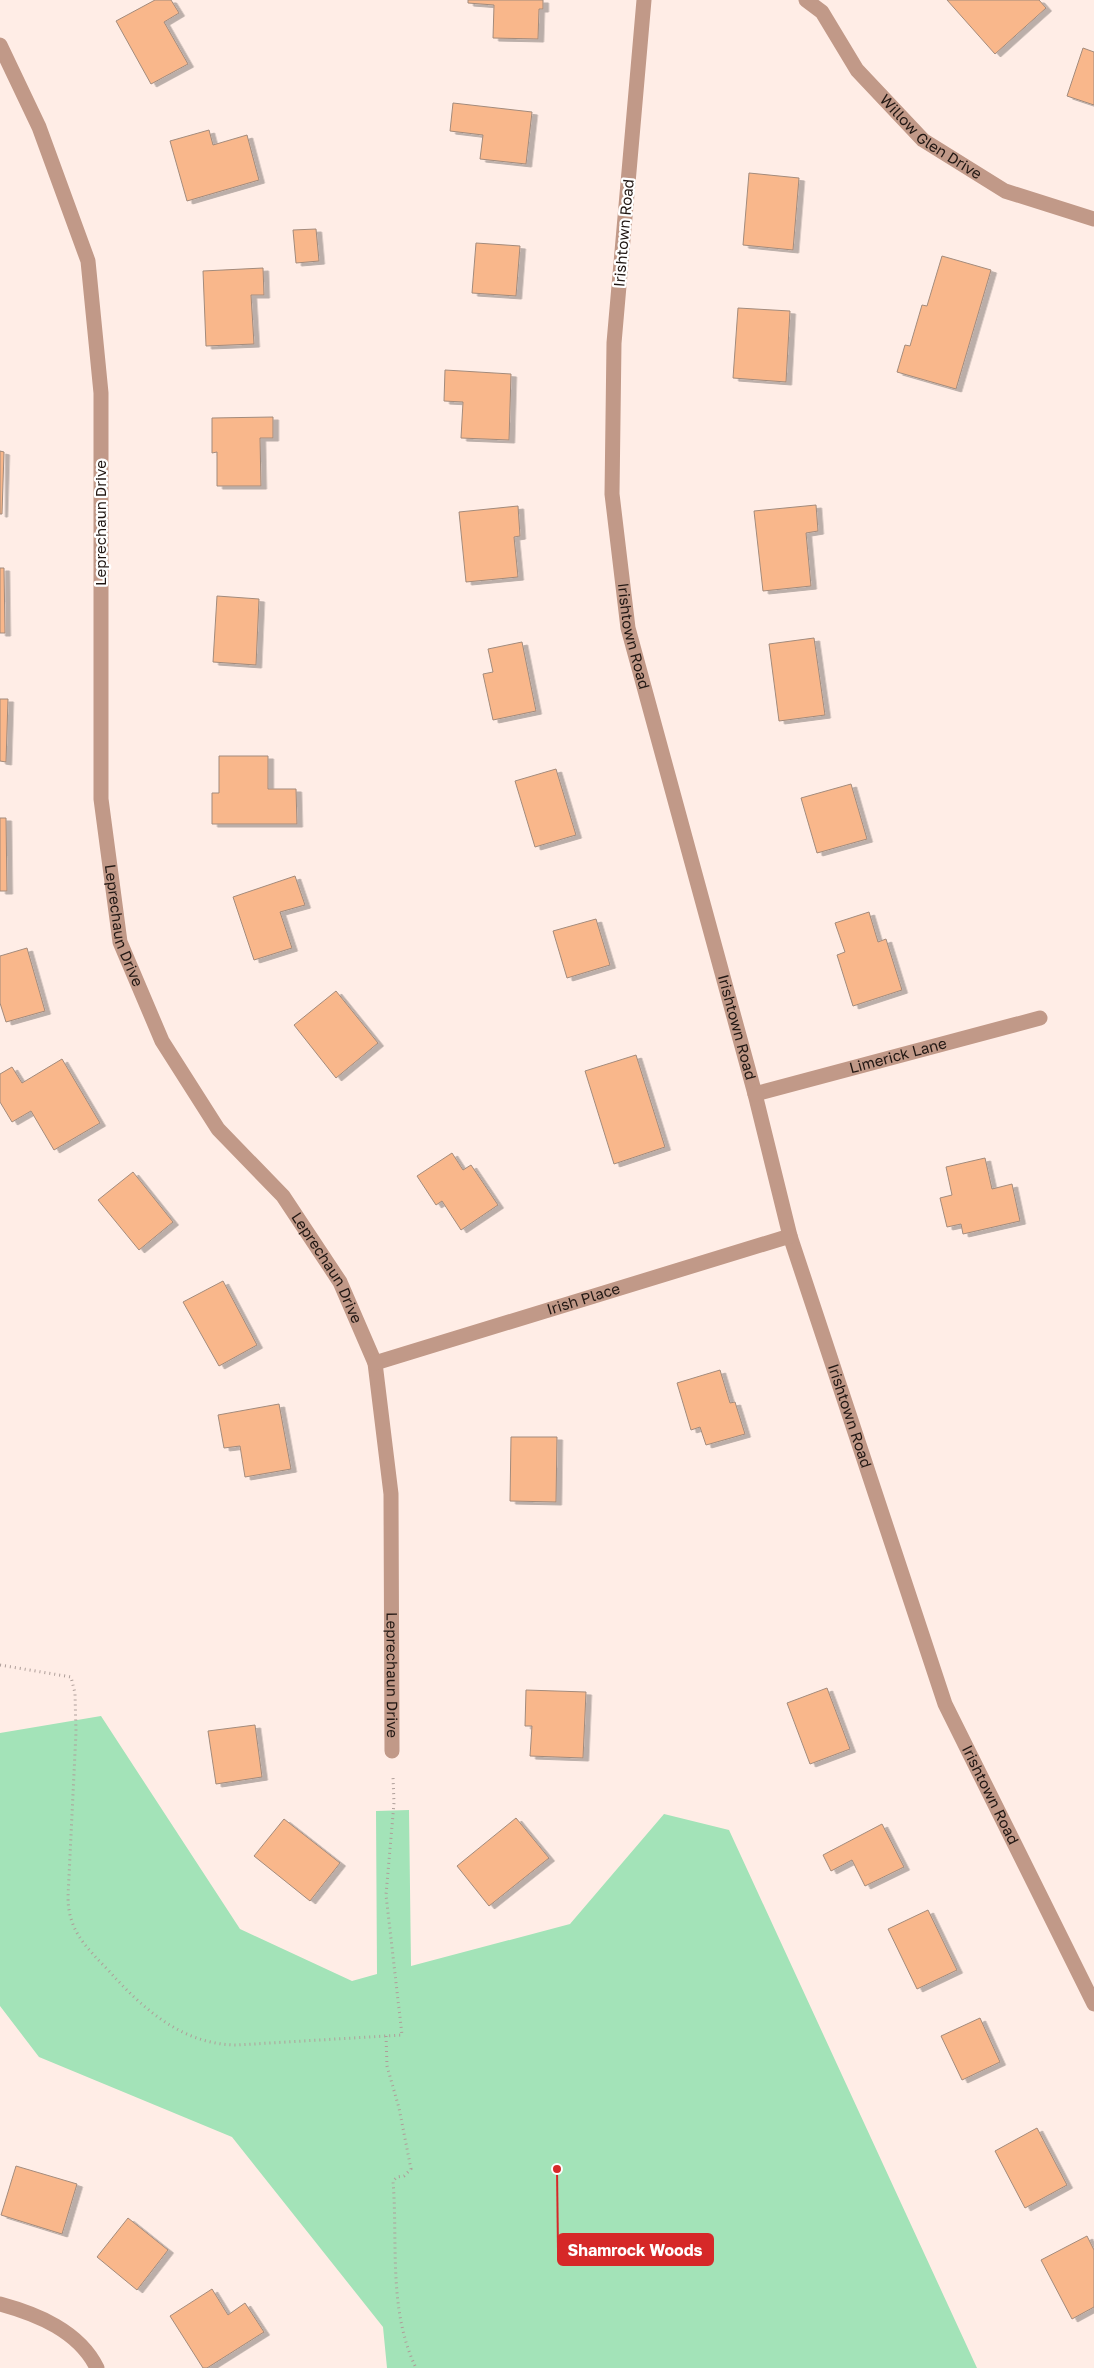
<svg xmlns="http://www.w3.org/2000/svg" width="1094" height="2368" viewBox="0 0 1094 2368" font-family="'Golos Text',sans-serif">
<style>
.green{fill:#a3e3b8}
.building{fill:#f9b78b;stroke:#a38b7c;filter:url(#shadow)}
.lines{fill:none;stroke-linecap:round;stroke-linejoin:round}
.path{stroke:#ae9e99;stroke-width:3;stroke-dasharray:1 4;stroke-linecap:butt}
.minor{stroke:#c19988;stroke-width:15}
.labels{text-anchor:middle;stroke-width:4.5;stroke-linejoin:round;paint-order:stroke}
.street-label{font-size:15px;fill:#211713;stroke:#fff}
.leader{fill:none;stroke:#d62828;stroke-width:2}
.callout-dot{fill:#d62828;stroke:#fff;stroke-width:2}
.callout{fill:#d62828;stroke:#d62828;stroke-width:2}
.callout-label{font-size:16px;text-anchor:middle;font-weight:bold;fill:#fff}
</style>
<defs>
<filter id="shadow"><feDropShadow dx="5.5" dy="3" stdDeviation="0" flood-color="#0004"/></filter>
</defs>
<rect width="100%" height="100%" fill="#ffede6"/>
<path class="green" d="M101,1716L240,1929L352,1981L377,1974L376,1811L409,1810L411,1966L570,1924L664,1814L729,1830L977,2368H387L383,2327L232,2137L39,2057L0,2006V1733Z"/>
<path class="building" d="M155,0H171L179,13L164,22L188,64L151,84L116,21Z
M468,0H543V9H539L538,39L493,38L494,5L468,3Z
M947,0H1039L1046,8L995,54Z
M1083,48L1094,52V105L1067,96Z
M453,103L532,112L526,164L480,159L483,135L450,131Z
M209,130L213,145L247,135L259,180L187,201L170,141Z
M749,173L799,178L793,250L743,245Z
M316,229L319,261L296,263L293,230Z
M476,243L520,246L516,296L472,293Z
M942,256L991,270L956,389L897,372L905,345L910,346L922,305L927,306Z
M263,268L264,295H251L254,344L206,346L203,271Z
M738,308L790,311L786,382L733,378Z
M445,370L511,374L509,440L461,438L463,402L444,401Z
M273,417V438H260L261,486H217V452L212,453V418Z
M0,451L4,452L2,514H0Z
M816,505L818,531L806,533L811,586L763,591L754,511Z
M518,506L520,536L514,537L518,577L466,582L459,512Z
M0,568H4L5,633H0Z
M217,596L259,599L256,665L213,662Z
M814,638L825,715L779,721L769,644Z
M522,642L536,711L493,720L483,674L493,672L488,649Z
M0,699H8L6,762L0,761Z
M219,756H268V789H296L297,824H212V793H219Z
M556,769L576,835L535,847L515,781Z
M851,784L867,839L817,853L801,798Z
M0,818H6L7,891H0Z
M295,876L305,905L280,912L292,948L254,960L233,897Z
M869,912L878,942L886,939L902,990L853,1006L837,955L845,952L835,923Z
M596,919L610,965L567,978L553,931Z
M27,948L45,1011L6,1022L0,1003V956Z
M336,991L378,1043L336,1078L294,1025Z
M636,1055L665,1147L614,1164L585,1071Z
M62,1059L100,1123L54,1150L31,1111L12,1122L0,1102V1074L12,1067L22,1083Z
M452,1153L463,1170L471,1165L498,1205L461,1230L442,1201L436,1205L417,1176Z
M985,1158L992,1189L1012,1184L1020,1221L963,1234L961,1224L947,1227L940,1198L952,1195L946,1167Z
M133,1172L173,1222L139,1250L98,1200Z
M223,1281L257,1345L219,1366L183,1302Z
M720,1370L730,1403L735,1402L745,1434L706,1445L700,1427L691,1430L677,1383Z
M279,1404L291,1469L245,1477L240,1446L224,1448L218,1415Z
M511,1437H557L556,1502L510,1501Z
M827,1688L850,1749L810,1764L787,1703Z
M526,1690L586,1692L583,1758L530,1756L532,1726H525Z
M255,1725L262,1777L216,1784L208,1731Z
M516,1818L549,1858L489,1906L457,1866Z
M284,1819L340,1863L310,1901L254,1856Z
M882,1824L904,1867L865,1886L852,1860L831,1871L823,1855Z
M928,1910L957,1970L917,1989L888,1929Z
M980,2018L1000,2062L962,2080L941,2036Z
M1037,2128L1067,2185L1025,2208L995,2151Z
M16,2166L77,2184L62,2234L1,2215Z
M128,2218L168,2250L137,2290L97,2257Z
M1087,2236L1094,2250V2307L1072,2319L1041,2260Z
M212,2289L228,2315L245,2303L264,2332L207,2368H203L170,2316Z"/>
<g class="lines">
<path class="path" d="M0,1665L71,1677L75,1693L76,1732L68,1897C68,1931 87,1948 109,1971C143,2009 183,2045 237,2045L402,2035L386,1895L394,1803L393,1777
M386,2036L387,2066L399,2108L411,2169L404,2176L397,2177L393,2181C398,2243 388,2310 416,2368"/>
<g class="minor">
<path id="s1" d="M644,0L614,343L612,494L628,628L755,1094L790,1236L945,1704L1094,2004"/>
<path id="s2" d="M806,0L822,12L857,70L923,140L1005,191L1094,219"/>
<path id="s3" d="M0,45L39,127L88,261L101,393V799L120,942L162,1041L218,1129L283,1196L340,1282L375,1363L391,1494L392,1751"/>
<path id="s4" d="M755,1094L1040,1018"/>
<path id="s5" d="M375,1363L790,1236"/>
<path d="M0,2304C37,2314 79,2331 97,2368"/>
</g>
</g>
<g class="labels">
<g class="street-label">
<text dy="5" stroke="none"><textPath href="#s2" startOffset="188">Willow Glen Drive</textPath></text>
<text transform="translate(624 233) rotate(-85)" y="5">Irishtown Road</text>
<text transform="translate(101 523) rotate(-90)" y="5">Leprechaun Drive</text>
<text dy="5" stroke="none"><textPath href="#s1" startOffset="639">Irishtown Road</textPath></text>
<text dy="5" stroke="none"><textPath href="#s3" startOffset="901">Leprechaun Drive</textPath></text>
<text dy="5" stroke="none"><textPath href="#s1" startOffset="1044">Irishtown Road</textPath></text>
<text dy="5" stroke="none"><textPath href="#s4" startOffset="148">Limerick Lane</textPath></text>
<text dy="5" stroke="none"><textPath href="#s3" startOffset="1306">Leprechaun Drive</textPath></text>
<text dy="5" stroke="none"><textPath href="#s5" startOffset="218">Irish Place</textPath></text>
<text dy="5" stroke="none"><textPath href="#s1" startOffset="1449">Irishtown Road</textPath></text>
<text dy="5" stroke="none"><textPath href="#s3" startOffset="1726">Leprechaun Drive</textPath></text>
<text dy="5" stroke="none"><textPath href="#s1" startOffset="1854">Irishtown Road</textPath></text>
</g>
</g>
<path class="leader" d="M557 2169L558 2250"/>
<circle class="callout-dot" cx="557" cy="2169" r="5"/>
<rect class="callout" x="558" y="2234" width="155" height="31" rx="5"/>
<g class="callout-label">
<text x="635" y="2256">Shamrock Woods</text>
</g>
</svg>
